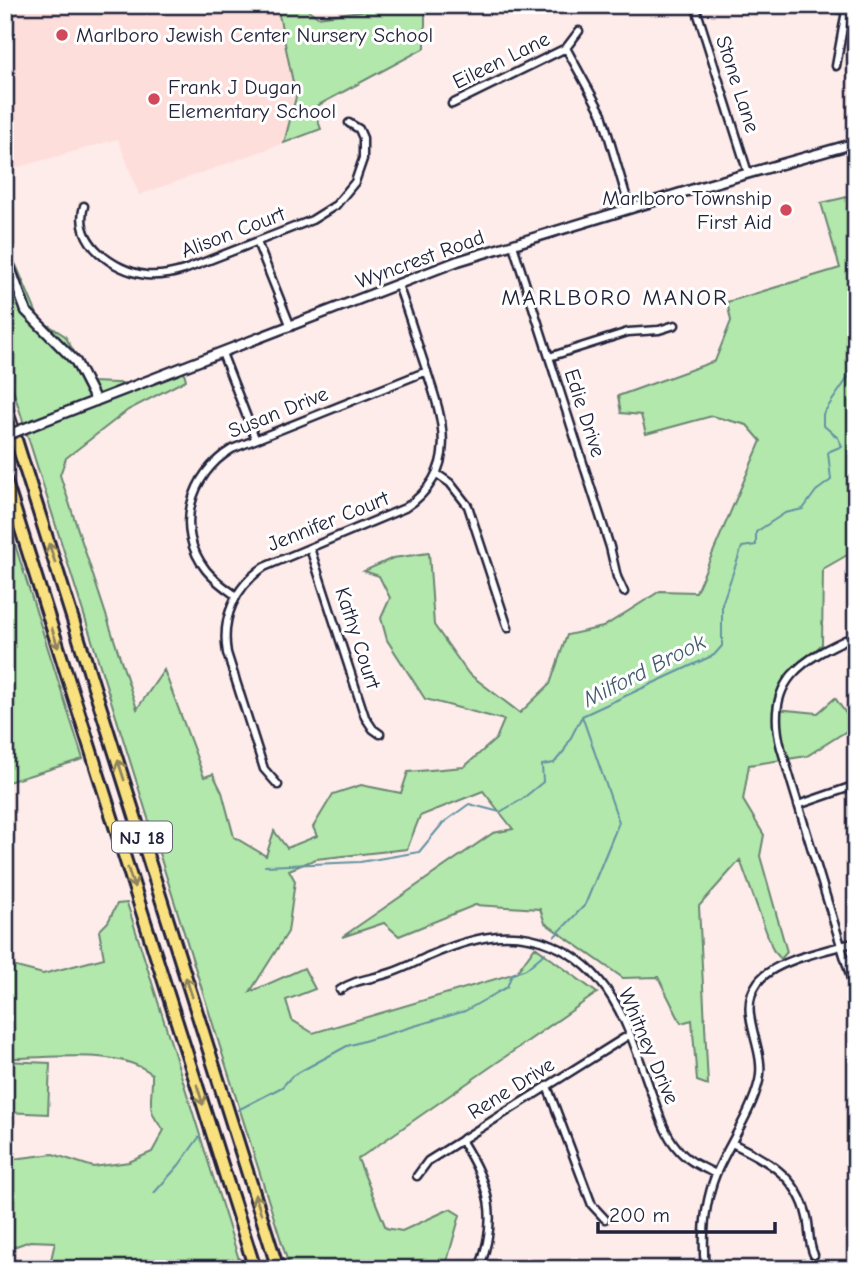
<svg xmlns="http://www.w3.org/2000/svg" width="861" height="1274" viewBox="0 0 861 1274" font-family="'Comic Neue',sans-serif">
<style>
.built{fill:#fddedb}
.green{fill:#b2e8ab;stroke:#6a8573;stroke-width:2}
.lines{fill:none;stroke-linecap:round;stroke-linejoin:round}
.stream{stroke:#6292a3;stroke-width:2}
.street-casing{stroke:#22223b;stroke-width:11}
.secondary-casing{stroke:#22223b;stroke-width:13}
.highway-casing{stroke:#22223b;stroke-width:16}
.street{stroke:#fff;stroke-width:6}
.secondary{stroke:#fff;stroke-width:8}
.highway{stroke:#fae180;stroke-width:10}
.secondary-bridge-casing{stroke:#22223b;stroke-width:13;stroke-linecap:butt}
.secondary-bridge{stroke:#fff;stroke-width:8}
.oneway{stroke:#8e825e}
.poi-dot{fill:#d1495b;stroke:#fff;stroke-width:2.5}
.labels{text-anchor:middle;stroke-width:6;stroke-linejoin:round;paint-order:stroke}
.shield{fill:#fff;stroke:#646476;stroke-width:2}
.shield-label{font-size:19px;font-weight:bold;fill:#22223b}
.poi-label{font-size:21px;fill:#22223b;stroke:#fff;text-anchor:start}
.street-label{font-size:21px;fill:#22223b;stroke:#fff}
.neighbourhood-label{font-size:23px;letter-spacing:2px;fill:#22223b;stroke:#fff}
.water-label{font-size:23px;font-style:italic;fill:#425a6f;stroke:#fff}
</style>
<rect width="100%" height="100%" fill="#feecea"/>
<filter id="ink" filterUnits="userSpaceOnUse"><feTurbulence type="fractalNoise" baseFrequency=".0143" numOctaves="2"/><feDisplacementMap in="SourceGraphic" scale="14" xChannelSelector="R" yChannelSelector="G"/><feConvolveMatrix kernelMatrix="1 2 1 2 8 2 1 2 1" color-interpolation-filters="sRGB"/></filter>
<g filter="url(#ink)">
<path class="built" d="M5,5H277L296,97L284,143L139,195L118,139L5,171Z"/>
<path class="green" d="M277,5H301L318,17L367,10L371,5H428L425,7V48L313,108L321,129L284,143L296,97Z
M856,195V211L848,214L856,228V550L823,569L822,644L784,682L776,709L818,713L835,698L847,715L856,711V725L807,756L749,765L743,800L764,835L760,856L787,952L781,959L773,950L740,860L699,906L708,1085L697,1081L692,1020L681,1023L658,977L623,978L545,923L540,909L475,905L399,936L384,923L342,937L493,833L513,829L483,791L420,816L407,849L316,859L289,870L295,881L288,932L250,992L304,968L315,989L286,1000L292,1020L313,1033L516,973L535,947L597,993L358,1159L386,1228L402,1231L450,1209L460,1215L446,1265L449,1269H290L5,364V251L16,265L39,319L65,336L91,382L142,384L183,368L186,380L128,410L66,458L60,475L137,709L164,670L204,777L213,774L222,792L234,837L266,856L274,831L287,848L317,836L313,827L333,794L361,785L401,793L408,772L464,767L496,739L504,720L425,699L387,640L381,618L390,598L379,576L364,571L393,558L429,553L434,625L468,673L520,713L550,684L567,635L603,627L660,591L696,592L761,441L747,425L712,416L646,434L641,415L621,413L618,396L715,361L731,321L727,302L840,268L821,203Z
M5,513L83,759L5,783Z
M127,903L242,1269H49L55,1242L30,1241L5,1250V1160L53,1154L93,1167L129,1162L152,1152L164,1130C144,1109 153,1100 152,1074C118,1047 47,1059 5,1058V964L43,974L104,958L99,931L108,922L117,904Z
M5,1061L50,1063L48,1114L5,1112Z"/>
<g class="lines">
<path class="stream" d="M265,866L360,862L419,852L443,823L469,804L500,812L521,800L543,782L542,765L554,763L564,751L581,718
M555,936L585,905L619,822L582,716L714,655L722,646V604L742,547L756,545V532L785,513L803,509L816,491L831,480L828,452L842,446L838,438L823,425V414L856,366
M238,1110L282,1087L292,1076L347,1046L465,1011L507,987L512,974L526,969L545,953
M154,1193L179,1165L200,1136"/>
<g class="street-casing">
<path id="street" d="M695,5L748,173
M815,5L856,12
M579,31L566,48L602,114L630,209
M836,66L846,11
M452,104L566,48
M84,206C73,242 114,271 146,275C159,276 172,274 184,270L312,220L336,205L355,182L363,159V138L359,129L349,123
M257,242L291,327
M513,245L610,547L617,577L624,592
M222,353L255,438
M549,357L628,332L659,330L675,325
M437,474L450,483L468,506L508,628
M310,548L365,717L373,729L380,734
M235,595C225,588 214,580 206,570C174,530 190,474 232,449L427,371
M856,635C803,659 763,680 781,748L856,995
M278,785L264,769L227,653C221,618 235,587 264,567L405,508C465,468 440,412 422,357C414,333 407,309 398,285
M798,805L856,785
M340,990C355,979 373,979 390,973C403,969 416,962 429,956C470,938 509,927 552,945C617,972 632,1041 654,1100C660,1117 665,1134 677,1148C687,1161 702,1167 716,1174
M547,1086L592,1205L605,1219
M461,1140C490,1186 499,1217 479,1269
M732,1143C766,1160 798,1176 807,1217C810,1230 808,1243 814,1255
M417,1176L428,1161L629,1035
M705,1269C702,1237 704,1204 716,1174C729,1143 751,1114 759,1081C767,1047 735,1013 758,982C774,960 829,950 856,942"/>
</g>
<g class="secondary-casing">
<path id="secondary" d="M5,254L26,311L76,362L96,401
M33,425L458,261L707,185L856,143"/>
</g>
<g class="highway-casing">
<path id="highway" d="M5,405L278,1269
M5,479L255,1269"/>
</g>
<use href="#street" class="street"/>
<use href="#secondary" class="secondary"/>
<use href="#highway" class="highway"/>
<g class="secondary-bridge-casing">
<path id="secondary-bridge" d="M5,436L33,425"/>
</g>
<use href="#secondary-bridge" class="secondary-bridge"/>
</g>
<defs><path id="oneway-shaft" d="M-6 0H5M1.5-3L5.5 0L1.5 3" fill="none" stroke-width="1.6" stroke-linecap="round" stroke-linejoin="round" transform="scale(1.75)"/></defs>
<g class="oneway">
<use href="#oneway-shaft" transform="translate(52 553) rotate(-108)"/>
<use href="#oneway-shaft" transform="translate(55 638) rotate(72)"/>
<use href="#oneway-shaft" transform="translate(121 770) rotate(-108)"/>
<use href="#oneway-shaft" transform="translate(131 878) rotate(72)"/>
<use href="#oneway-shaft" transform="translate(189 987) rotate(-108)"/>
<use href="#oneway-shaft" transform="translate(200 1095) rotate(73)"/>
<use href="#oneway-shaft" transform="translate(258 1204) rotate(-107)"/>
</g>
</g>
<g class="poi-dot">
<circle cx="62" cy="35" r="7"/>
<circle cx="154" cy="99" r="7"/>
<circle cx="786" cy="210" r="7"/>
</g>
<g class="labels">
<rect class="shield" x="112" y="821.5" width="60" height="31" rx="5"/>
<g class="shield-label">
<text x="142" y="844">NJ 18</text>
</g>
<g class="poi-label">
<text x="76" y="42">Marlboro Jewish Center Nursery School</text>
<text x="168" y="94">Frank J Dugan<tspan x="168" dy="24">Elementary School</tspan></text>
<text x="772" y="205" text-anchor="end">Marlboro Township<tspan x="772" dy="24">First Aid</tspan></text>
</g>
<g class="street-label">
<text transform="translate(501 60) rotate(-26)" y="7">Eileen Lane</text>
<text transform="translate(738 84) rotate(72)" y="7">Stone Lane</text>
<text transform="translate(233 232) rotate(-21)" y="7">Alison Court</text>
<text transform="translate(420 259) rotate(-20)" y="7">Wyncrest Road</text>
<text transform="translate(278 412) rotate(-22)" y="7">Susan Drive</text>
<text transform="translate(585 413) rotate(72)" y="7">Edie Drive</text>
<text transform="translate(328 521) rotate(-22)" y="7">Jennifer Court</text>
<text transform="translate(358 638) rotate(72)" y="7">Kathy Court</text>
<text transform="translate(649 1046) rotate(67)" y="7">Whitney Drive</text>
<text transform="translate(511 1088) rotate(-32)" y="7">Rene Drive</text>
</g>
<g class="neighbourhood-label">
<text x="615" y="305">MARLBORO MANOR</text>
</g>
<g class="water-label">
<text transform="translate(644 670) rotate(-27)" y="8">Milford Brook</text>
</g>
</g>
<rect width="861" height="1274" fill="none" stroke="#fff" stroke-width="28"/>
<rect x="14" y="14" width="833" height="1246" fill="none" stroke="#22223b" stroke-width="2.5" filter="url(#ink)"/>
<path d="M598 1222v10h177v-10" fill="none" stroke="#22223b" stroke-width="3.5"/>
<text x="609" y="1222" font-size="21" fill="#22223b" stroke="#ffffff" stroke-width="5" paint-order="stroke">200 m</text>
</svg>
